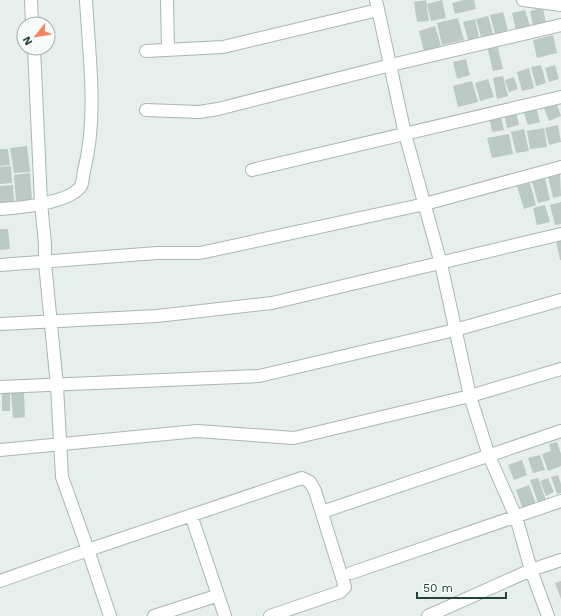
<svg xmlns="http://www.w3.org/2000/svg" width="561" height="616" viewBox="0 0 561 616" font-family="'Work Sans',sans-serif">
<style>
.building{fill:#bbcac4}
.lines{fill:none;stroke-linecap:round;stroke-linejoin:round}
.minor-casing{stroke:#a8b8b2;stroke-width:14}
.minor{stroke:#fff;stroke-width:12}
</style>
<rect width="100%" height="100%" fill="#e6efeb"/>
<path class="building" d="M426,0L429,21L417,22L414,2Z
M442,0L446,18L431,21L427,4Z
M464,0H474L476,9L455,14L452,3Z
M543,8L546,23L533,26L530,11Z
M525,10L530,26L516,30L512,13Z
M503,12L508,30L495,34L490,15Z
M488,16L493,34L481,37L476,19Z
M458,18L464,40L442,45L437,23Z
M475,19L479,37L468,40L463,22Z
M435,26L441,46L424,51L419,31Z
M553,35L557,53L537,58L533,40Z
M497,44L503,69L493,71L487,46Z
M466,59L470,75L457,79L453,62Z
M541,65L546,83L536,86L531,67Z
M555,65L559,79L549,82L545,68Z
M529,68L534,88L522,91L517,72Z
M503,76L508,96L497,99L493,78Z
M514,77L518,89L509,92L505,80Z
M488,79L494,97L480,101L475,83Z
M472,81L478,102L458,107L453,86Z
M556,102L561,116L549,121L543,106Z
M535,103L540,122L528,125L522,107Z
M516,111L519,125L507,128L504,113Z
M500,113L504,130L492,132L489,115Z
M558,125L561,142L549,145L545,128Z
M544,128L547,147L530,149L527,131Z
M524,129L529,151L516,153L511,132Z
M509,134L513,154L492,158L487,138Z
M27,146L30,172L14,173L10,148Z
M0,149H8L10,165L0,166Z
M11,166L12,183L0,184V167Z
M30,173L32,200L16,201L14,175Z
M560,173L561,196L553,198L548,176Z
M545,178L550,200L538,203L532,182Z
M530,183L536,205L524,209L517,186Z
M13,185L14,202L0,203V186Z
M561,202V224L555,225L550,205Z
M545,205L550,222L537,225L533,208Z
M0,229H8L10,249L0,250Z
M561,239V260H560L556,240Z
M2,388H10V411H2Z
M11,393H24L25,417L13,418Z
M557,442L561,454V466L548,471L542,454L551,451L549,444Z
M540,455L545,470L533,473L528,458Z
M522,460L527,475L514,480L508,465Z
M558,475L561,484V493L557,494L551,477Z
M538,478L546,500L538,503L530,480Z
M548,478L554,492L546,496L540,481Z
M529,485L536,504L523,509L516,490Z
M561,581V599L555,583Z"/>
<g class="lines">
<g class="minor-casing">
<path id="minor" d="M31,0L32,24
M167,0L168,49
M376,0L405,134L441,264L470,396L489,456L516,517L531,570L548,616
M523,0L561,5
M34,48L41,203L45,244V263L57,386L62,477L88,550L302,478L310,482L315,491L345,587L340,592L270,616
M146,51L223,47L378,10
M146,110L199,112L218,109L391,65L561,25
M252,170L561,97
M0,209C19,208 70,203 81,186C83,182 83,175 84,171C98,116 89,56 86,0
M0,265L157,253H200L425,204L561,167
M0,324L157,316L272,303L561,234
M0,387L259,376L455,330L561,300
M0,450L197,431L294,438L470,396L561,369
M328,510L561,431
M191,515L225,616
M351,573L561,501
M0,581L88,550L110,616
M154,616L213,597
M428,616L531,570L561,560"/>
</g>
<use href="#minor" class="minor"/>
</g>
<g transform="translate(36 36) rotate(240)"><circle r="19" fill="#f7fbf9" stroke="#a3b1ad"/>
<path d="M0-3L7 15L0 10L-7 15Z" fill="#f4845f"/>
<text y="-6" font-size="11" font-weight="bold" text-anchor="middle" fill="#24423a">N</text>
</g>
<path d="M417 592v6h89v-6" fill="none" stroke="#24423a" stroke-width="2"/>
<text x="423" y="592" font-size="12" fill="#24423a" stroke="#f7fbf9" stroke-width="3" paint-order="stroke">50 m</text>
</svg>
